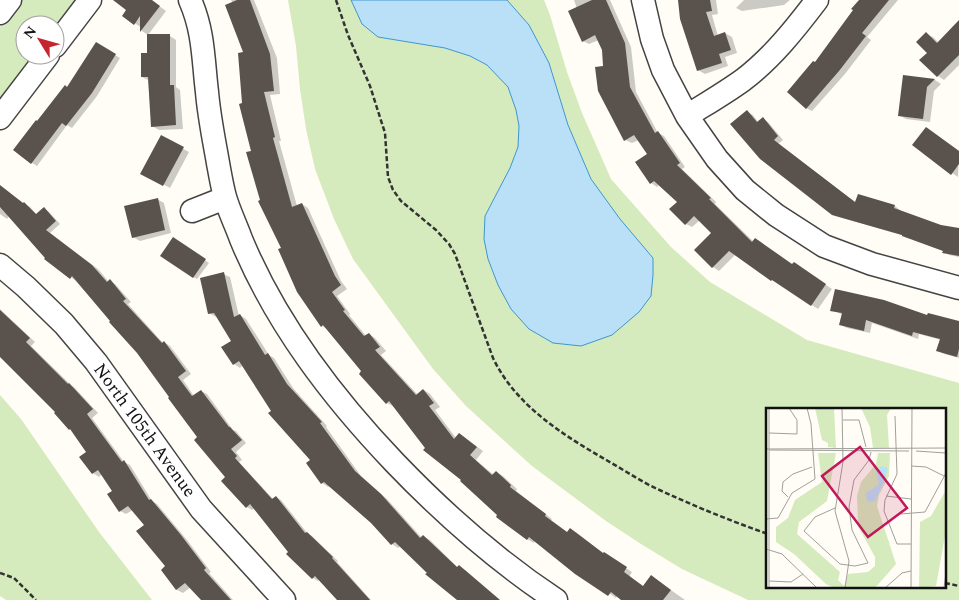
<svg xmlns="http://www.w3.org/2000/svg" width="959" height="600" viewBox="0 0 959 600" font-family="Spectral,serif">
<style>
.green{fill:#d5ebbd;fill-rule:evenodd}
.water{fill:#b9e0f7;stroke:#3f96cf}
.shadow{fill:#0003}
.building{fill:#5a524d}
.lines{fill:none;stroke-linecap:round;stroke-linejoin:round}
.minor-casing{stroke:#444;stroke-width:25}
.path{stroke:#333;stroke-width:2.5;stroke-dasharray:5 2.5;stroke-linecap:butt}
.minor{stroke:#fff;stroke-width:22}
.labels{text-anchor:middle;stroke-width:5;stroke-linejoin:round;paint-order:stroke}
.street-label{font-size:18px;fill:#111;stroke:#fff}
.inset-road{fill:none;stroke:#a09f9a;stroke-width:1}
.view{fill:#c2185b;fill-opacity:0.15;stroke:#c2185b;stroke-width:2.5}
.inset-edge{fill:none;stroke:#111;stroke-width:2.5}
</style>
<rect width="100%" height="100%" fill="#fffdf5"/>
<path class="green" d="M21,0H79L55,32V25H25V55H38L0,105V27Z
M288,0H544L550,15L567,72L582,113L611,179L671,247L710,282L807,340L959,383V600H748L682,569L641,544L606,521L532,466L466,406L433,369L353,259L334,219L315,169L306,129L300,89L296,46ZM768,409H945V586H768Z
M0,395L21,419L99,532L152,600H6L0,596Z"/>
<path class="water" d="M351,0H507L529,25L549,63L568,125L591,179L620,219L653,258V275L651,296L639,312L612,335L581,346L553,343L529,329L511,309L498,285L488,259L484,239L485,216L510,168L518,147L519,126L516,110L508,87L487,65L470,56L445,48L378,37L362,24Z"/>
<path class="shadow" d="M115,0H151L166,11L148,35L142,31V28L124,16L128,10Z
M231,0H254L277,58L280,94L270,95L281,141H279L297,206L302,204L308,208L341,281L347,289L337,296L350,314L349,315L366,336L369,334L375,338L386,351L381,355L418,395L424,390L430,394L440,407L435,410L456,438L460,434L483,451L476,460L494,475L496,472L503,476L517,489L516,491L552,519L551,520L568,533L570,529L577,533L604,554L632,572L629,577L644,587L651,576L685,600H623L617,596L616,598L535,541L534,543L527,539L499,515L463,479L426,448L393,406L387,403L329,330L322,326L283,248L261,201L244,104L245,53L233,3Z
M574,0H610L631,47L636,92L658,133L664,136L685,167L682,169L716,202L715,204L754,242L793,265L800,267L832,289L818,309L778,283L772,280L736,254L719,271L713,267V233L700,220L692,227L686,224L678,202L660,184L657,187L651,183L649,155L639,140L632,143L625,140L605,67L603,49L599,40L589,44L583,41L577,9Z
M679,0H716L718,14L712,15L718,36L725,33L732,37L737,53L725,57L728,66L705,74L698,70Z
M744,0H790L784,5L742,11L736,8Z
M861,0H898L867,37L871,40L845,74L812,111L806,108L816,64Z
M959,21V65L944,80L938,76L929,53L926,34L933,37L939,43Z
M170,36L176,40V87L180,90L183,129L159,130L152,126L148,80L142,77L148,55Z
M96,43L120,58L97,96L72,128L67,125L37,166L32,163L38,123L68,88Z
M904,76L935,80L941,84L934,91L930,122L906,119L899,115Z
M747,112L753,115L758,122L763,119L768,122L783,140L778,144L856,203L858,196L895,206L900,210V211L941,226L959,229V257L949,255L944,251L905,236L839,217L832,214Z
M927,128L959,151L958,177L952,173Z
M161,137L189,152L170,188L142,173Z
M0,186L24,204L30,207L37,215L44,209L49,212L60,224L50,233L98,269L109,282L110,281L115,284L131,302L128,304L163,343L164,342L170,346L191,374L183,380L194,396L201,391L207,394L233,430L236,431L246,443L236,452L242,460L239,462L273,499L276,497L281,500L308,534L312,536L338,561L337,562L371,600H339L320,579L318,581L313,578L289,552L255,508L252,510L247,507L199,437L138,352L76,281L46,259L9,216L7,219L0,214Z
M157,199L164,203L171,233L140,241L133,237Z
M178,241L209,263L197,279L193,277Z
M223,274L230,277L239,316L240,315L246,319L269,355L274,358L293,388L327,426L326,427L361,476L387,499L422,538L423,536L430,540L458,568L465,570L500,600H459L401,546L398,548L392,544L372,522L330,485L328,487L322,483L312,460L273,411L243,365L240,368L234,364L233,341L217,316L216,317L209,313Z
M0,309L35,342L31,346L71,385L75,388L98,413L92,418L124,462L130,465L152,501L157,504L187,540L211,572L209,573L233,600H202L191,587L183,593L177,590L162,570L166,567L146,525L133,510L126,514L120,511L113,492L102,474L99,477L93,473L88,452L73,431L70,429L56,413L57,412L0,355Z
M832,310L928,316L959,323V358L944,354L938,351L941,340L919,334L918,339L872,323L870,333L847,328L840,324L843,315Z"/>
<path class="building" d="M113,0H152L160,6L140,32V16L134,25L122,16L126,10Z
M237,0H250L270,54L274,91L264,92L275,137L273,138L292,207L302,203L335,276L341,285L332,292L345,310L343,311L364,336L369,333L380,347L375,350L416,395L423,389L434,403L429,406L454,439L459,433L477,447L470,455L492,475L496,471L511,485L510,487L546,514L545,516L567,532L570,528L603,553L604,552L627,567L624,572L643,586L651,575L671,590L663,600H621L611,592L608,596L575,574L529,537L527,540L496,517L497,515L460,481L461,480L423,450L425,448L389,401L386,404L359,374L361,371L323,325L321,327L297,292L278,249L281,248L258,201L260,200L246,152L251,151L239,104L242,103L238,53L243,52L225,5Z
M592,0H606L625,43L630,87L655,133L658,131L680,163L677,165L711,198L709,199L752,242L755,238L792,264L794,262L826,284L811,306L772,280L771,281L729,251L712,268L694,250L711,233L694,216L685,225L669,209L677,202L654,181L650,184L635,162L647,154L634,135L624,141L598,91L595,67L603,66L602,50L595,35L582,42L568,11Z
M678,0H710L712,11L706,12L714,36L725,32L731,50L719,54L722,63L697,71L680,19Z
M859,0H889L862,33L866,36L839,71L806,109L787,92L813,61L815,62L853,10L851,9Z
M959,20V55L937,77L919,60L927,53L916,42L926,32L937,43Z
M147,34H170V85H174L176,125L151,127L148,77H141V53H147Z
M96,42L116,54L92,93L66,126L62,123L31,164L13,150L36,120L37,121L65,85L67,87Z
M903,75L935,79L927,87L923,119L898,116Z
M747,110L757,122L763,117L778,136L774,140L855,202L858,194L895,205L894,208L941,225L959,228V256L942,253L943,251L902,236V235L832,215L760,159L730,124Z
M926,127L959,151V164L951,175L912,145Z
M161,135L184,147L163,186L140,174Z
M0,185L23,203L24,202L36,214L44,207L56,221L46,230L92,265L107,282L110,279L126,299L123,301L162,343L164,341L186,371L178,377L192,396L201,390L229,427H230L242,440L231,449L237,456L235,458L272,499L276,496L305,533L307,532L333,557L332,558L370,600H337L315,576L312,579L286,554L288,552L250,504L246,508L221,481L225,477L194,440L197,437L168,398L169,397L137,353L109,322L110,321L72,276L70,279L44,259L45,258L0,207Z
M158,198L165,230L132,238L124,206Z
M173,237L206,259L193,278L160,256Z
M224,272L234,317L240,314L265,355L268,353L287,384L322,422L320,423L355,471L381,494L420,538L423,535L457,567L459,565L500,600H457L425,574L427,573L395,542L391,545L371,523L324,482L321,484L306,463L310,460L268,413L271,411L239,361L233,365L221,347L231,341L214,313L208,314L200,278Z
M835,289L884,300L927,315L928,313L959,321V349L957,357L936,351L940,339L913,332L912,336L866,320L864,331L839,325L842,313L830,311Z
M0,310L30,338L26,342L68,384L69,383L93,409L87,414L122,462L124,460L149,500L151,499L181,535L206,568L204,570L231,600H201L185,583L176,590L161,570L165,566L136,531L144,525L128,506L119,512L107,494L112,491L98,470L92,474L79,457L86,452L70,429L69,430L54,413L55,412L0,357Z"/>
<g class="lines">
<g class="minor-casing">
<path id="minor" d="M190,0C204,32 203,59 207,92C209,116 214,140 218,163C220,174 222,186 225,197C229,211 236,225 241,239C276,324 332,397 395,463C444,514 497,561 556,600
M643,0L652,39L663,70L687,116L717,159L745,190L776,215L824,246L872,264L959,288
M0,13L10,0
M55,46L90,0
M687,116C706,104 725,93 743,80C772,58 795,29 817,0
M0,118L48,55
M192,211L225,198
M0,265L26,287L64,324L96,362L201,509L284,600"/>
</g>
<path class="path" d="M336,0L348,35L370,86L385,133L388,177L393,190L401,201L436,230L449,244L455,254L493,358C516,406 563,435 608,461C622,469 636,478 651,486C689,504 728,520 768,534
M0,573L14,578L36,600
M945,583L959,586"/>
<use href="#minor" class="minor"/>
</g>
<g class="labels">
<g class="street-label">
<text transform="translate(145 430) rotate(54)" y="6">North 105th Avenue</text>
</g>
</g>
<g transform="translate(766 408)">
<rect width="180" height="180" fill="#fffdf5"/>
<path d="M49,0H68L70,40L62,39V35L56,32ZM95,0H125L121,7L123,40H107L104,19ZM52,45H70L61,93L33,114L31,126L74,164L72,172L78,178L82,166L102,164L109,158V149L92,118L91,88L95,74L110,56L112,45H124L123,68L113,87L111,98L130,156L109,180H68L60,176L28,146L10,134V119L22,110L29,92L56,74ZM180,82V122L170,178L153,180L154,114L165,108Z" fill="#d5ebbd"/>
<path d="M116,58L122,60L118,74L109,93L102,94L99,86L113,76L110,63Z" fill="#b9e0f7"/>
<path class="inset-road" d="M76,0L77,54L69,103L83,153L79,180M129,8L131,66L119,92L118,103L131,136H145M77,12H93L100,39M3,25L31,26V12L23,0M0,41L180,40M3,42L143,43M150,43L180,45M145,58L160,59L178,68M120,88L145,91M22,89L16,83L17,74L27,66L46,59M69,100L49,109L38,123L74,156L89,158L102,155L86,122L83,99L88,72L103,52L105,44M135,106L159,104L180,65M0,111L12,110L26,85L49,71L45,16L41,0M0,141L16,146L51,180M3,173L25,174L37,166M3,180V0M119,180L136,165L145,163M145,180L146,0M178,180L180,165"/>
<path class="view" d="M94,39L141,100L102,129L56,68Z"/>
<rect width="180" height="180" class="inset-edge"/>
</g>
<g transform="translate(40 40) rotate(307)"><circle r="24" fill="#ffffff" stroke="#a0a0a0"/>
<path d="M0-4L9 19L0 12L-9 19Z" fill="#c4262e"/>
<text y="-8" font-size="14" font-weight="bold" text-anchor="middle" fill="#111111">N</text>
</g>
</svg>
